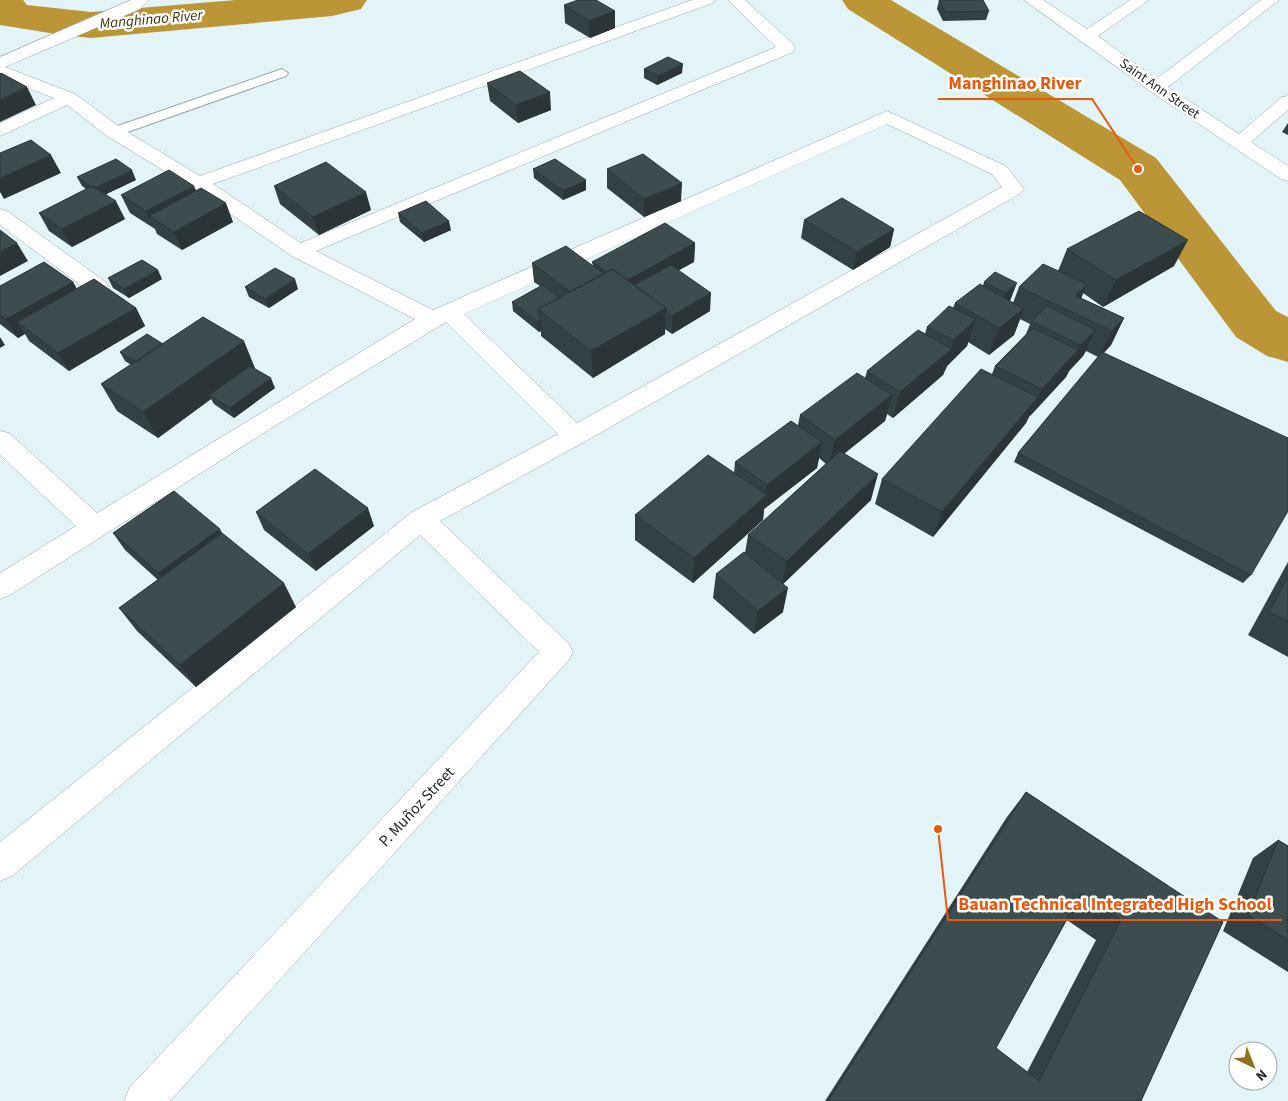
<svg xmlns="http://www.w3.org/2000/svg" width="1288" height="1101" viewBox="0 0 1288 1101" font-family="'Source Sans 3',sans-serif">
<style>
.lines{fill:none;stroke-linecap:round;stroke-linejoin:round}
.river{fill:#bc9537;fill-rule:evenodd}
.service-casing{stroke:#95a6a9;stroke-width:2}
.minor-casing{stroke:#95a6a9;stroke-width:1}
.service{fill:#fff;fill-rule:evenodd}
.minor{fill:#fff;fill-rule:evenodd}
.wall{fill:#344144;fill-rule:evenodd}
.shaded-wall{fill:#2b3537}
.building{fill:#3d4c4f;stroke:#2b3537;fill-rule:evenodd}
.labels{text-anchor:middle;stroke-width:5;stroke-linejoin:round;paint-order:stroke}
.far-street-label{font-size:14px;fill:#1f2527;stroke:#fff}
.far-water-label{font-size:15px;font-style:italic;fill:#43330a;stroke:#fff}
.street-label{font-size:16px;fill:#1f2527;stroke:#fff}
.leader{fill:none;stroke:#e8590c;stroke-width:2}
.callout-dot{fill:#e8590c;stroke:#fff;stroke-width:2}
.callout-label{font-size:18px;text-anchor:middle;font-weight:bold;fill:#e8590c;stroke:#fff;stroke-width:5;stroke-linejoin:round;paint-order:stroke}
</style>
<rect width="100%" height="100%" fill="#e2f4f8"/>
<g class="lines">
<path class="river" d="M0,0H23L27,5L91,12L236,0H367L361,9L332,16L91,38L62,35L0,25Z
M842,0H891L1156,158L1276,311L1288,317V362L1267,356L1236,337L1120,180L848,9Z"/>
<g class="service-casing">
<path id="service" d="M282,69L288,73L286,76L119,135H109L107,132L109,129Z"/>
</g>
<g class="minor-casing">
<path id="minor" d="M131,0H149L140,9L5,67L75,94L121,128L200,176L692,0H715L713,3L213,184L301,243L776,47L728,0H745L793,44L795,48L793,52L316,251L433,310L887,111L1006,166L1024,189L1021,193L584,442L440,521L568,643L573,652L568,661L170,1101H124L130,1087L539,652L420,535L12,876L0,881V842L412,512L558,434L446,322L273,427L10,595L0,599V573L76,526L0,455V431L9,433L97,513L415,319L292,256L191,187L107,136L67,105L0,136V123L54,98L0,77V57ZM887,124L992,174L1002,187L577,423L464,314Z
M1024,0H1043L1087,29L1130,0H1149L1098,36L1156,79L1261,0H1279L1168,87L1239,134L1282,97L1288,96V110L1251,142L1288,166V181L1281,179L1150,91Z
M0,209L7,211L107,283L110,288L107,293L99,295L91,293L0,225Z"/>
</g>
<use href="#service" class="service"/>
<use href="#minor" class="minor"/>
</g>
<path class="wall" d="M939,0L989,11L986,20L943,21L937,9Z
M564,5L615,11V28L590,38L565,23Z
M644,69L682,73L657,85L644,78Z
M487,83L551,110L518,123L490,101Z
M1288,123V135L1282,132Z
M533,169L586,190L563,200L534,178Z
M607,169L681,201L644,217L607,188Z
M77,177L136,180L106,194L125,219L72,247L49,231L39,213L86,189L82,186Z
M274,186L371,210L319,235L280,204Z
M196,191L233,222L182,250L157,234L155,229L130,213L121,195Z
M398,213L451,230L424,242L400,222Z
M804,220L894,229L890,247L853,270L801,238Z
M695,243L694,262L678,270L710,311L672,334L665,329V334L593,378L541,336V331L539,332L513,311L512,302L540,286L534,282L532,263L593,266L592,262Z
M1067,249L1174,266L1103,307L1083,293L1081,298L1124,318L1111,345L1104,353L1251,575L1243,583L1014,462L1018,453L1098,357L1086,351L1083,356L1069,371L1066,377L1030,416V415L1026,423L933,537L875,504L882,479L992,374L995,366L1026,334L1030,324L1020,319L1014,335L989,355L968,342L967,346L947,366L943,375L893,418L887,414L885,421L844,453L871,500L783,584V612L754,634L713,598L716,574L745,553L748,535L826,464L819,458L817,468L764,509L763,520L693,583L635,540V515L734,473L735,462L798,425L800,415L865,378L867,371L925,334L927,327L953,308L955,303L983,286L984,282L995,272L1010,301L1013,303L1019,287L1058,271Z
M108,278L162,279L129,298L113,288Z
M73,282L77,289L136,308L145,326L69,371L29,341L25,334L18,338L0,324V286Z
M245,287L298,289L269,308L249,297Z
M163,344L255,368H254L275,388L234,418L214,404L211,399L158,438L117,411L101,384L131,365L125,361L120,352Z
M256,512L374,526L316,571L264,530Z
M113,533H222L296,607L196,687L137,631L119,608L158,580L125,550Z
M1288,562V657L1248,635Z
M1026,792L1223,922L1141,1101H825L1007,817ZM1067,920L1096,940L1027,1072L996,1048Z
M1278,840L1288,846V972L1223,931L1253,858Z"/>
<path class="shaded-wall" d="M615,11V28L590,38L589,21Z
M683,64L682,73L657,85L658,76Z
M27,87L36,105L0,122V100Z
M550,92L551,110L518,123L516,105Z
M51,155L61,173L4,199L0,192V178Z
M132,170L136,180L98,198L93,189Z
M586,180V190L563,200V191Z
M682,183L681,201L644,217V199Z
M194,186L202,204L149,216L155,229L146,211Z
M366,192L371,210L319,235L313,217Z
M116,201L125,219L72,247L62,229Z
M226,203L233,222L182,250L174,232Z
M449,221L451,230L424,242L422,233Z
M894,229L890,247L853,270L857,252Z
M1188,240L1174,266L1103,307L1116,280Z
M17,243L28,261L0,276V252Z
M695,243L694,262L640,292L622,283Z
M158,270L162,279L129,298L124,289Z
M295,279L298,289L269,308L265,299Z
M73,282L83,301L17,322L25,334L18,338L6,319Z
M1017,283L1007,309L996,319L1005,293Z
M1087,284L1076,311V296Z
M711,293L710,311L672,334V316Z
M136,308L145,326L69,371L58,353Z
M666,308L665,334L593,378L591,351Z
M1024,309L1014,335L989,355L999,328Z
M1124,318L1111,345L1099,357L1112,331Z
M976,319L967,346L947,366L943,375L893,418L900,392L951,350L954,340Z
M540,321L541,331L539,332L538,322Z
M1096,330L1083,356L1069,371L1066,377L1030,416L1042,389L1078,351L1080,345Z
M0,337L5,345L0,348Z
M244,341L255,368L213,398L209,395L211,399L158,438L143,412Z
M271,378L275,388L234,418L230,408Z
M892,395L885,421L829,466L835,440Z
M1038,397L1026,423L933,537L942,512Z
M822,442L817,468L764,509L763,520L693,583L694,558L765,496L767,485Z
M878,474L871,500L782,585L787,561Z
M368,508L374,526L316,571L308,554Z
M220,529L229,546L169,590L158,573Z
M284,583L296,607L196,687L180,665Z
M788,588L783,612L754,634L758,611Z"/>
<path class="building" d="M578,0H596L615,11L589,21L564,5Z
M939,0H983L989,11L945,12Z
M668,57L683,64L658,76L644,69Z
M520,71L550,92L516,105L487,83Z
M1,73L27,87L0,100V74Z
M31,140L51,155L0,178V153Z
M643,154L682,183L644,199L607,169Z
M116,159L132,170L95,188L92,186L91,187L77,177Z
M555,159L586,180L563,191L533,169Z
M326,162L366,192L313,217L274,186Z
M169,170L194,186L146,211L121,195Z
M92,186L116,201L62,229L39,213Z
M201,188L226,203L174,232L149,216Z
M842,198L894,229L857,252L804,220Z
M426,201L449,221L422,233L398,213Z
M1139,211L1188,240L1116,280L1067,249Z
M665,223L695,243L628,280L612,269L607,272L592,262Z
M0,230L17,243L0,252Z
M566,246L604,274L570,292L532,263Z
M142,260L158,270L124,289L108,278Z
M44,262L73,282L6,319L0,315V286Z
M1043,264L1087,284L1076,296L1124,318L1112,331L1019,287Z
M671,265L711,293L672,316L666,311V308L634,285Z
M275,268L295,279L265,299L245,287Z
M612,269L666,308L591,351L538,309Z
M995,272L1017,283L1005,293L984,282Z
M94,279L136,308L58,353L17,322Z
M980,284L1024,309L999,328L955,303Z
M543,285L560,298L538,309L540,321L538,322L512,302Z
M949,306L976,319L954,340L927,327Z
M1047,306L1096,330L1080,345L1032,321Z
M203,317L244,341L143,412L101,384Z
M1033,328L1078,350L1042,389L995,366Z
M918,330L952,349L900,392L867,371Z
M147,334L163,344L136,362L120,352Z
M1102,352L1288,438V511L1251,575L1018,453Z
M250,366L271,378L230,408L209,395Z
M981,369L1038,397L942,512L882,479Z
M857,373L892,395L835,440L800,415Z
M791,421L822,442L767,485L735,462Z
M840,451L878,474L787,561L748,535Z
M708,455L767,495L694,558L635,515Z
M315,469L368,508L308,554L256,512Z
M174,491L220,529L158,573L113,533Z
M222,533L284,583L180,665L119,608Z
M744,552L788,588L758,611L716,574Z
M1288,577V621L1269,612Z
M1026,792L1223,922L1141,1101H828ZM1081,893L1121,920L1039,1081L996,1048Z
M1278,840L1288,846V940L1248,915Z"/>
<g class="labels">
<g class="far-street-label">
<text transform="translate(1160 88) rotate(35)" y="5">Saint Ann Street</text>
</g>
<g class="far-water-label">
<text transform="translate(151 19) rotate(-5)" y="5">Manghinao River</text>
</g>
<g class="street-label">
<text transform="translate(416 806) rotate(-47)" y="6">P. Muñoz Street</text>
</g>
</g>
<path class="leader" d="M1138 169L1092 99H938M938 829L948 920H1282"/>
<g class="callout-dot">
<circle cx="1138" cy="169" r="5"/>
<circle cx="938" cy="829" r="5"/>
</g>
<g class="callout-label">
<text x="1015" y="89">Manghinao River</text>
<text x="1115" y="910">Bauan Technical Integrated High School</text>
</g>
<g transform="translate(1253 1066) rotate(137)"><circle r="24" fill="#ffffff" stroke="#a5a8a9"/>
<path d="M0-4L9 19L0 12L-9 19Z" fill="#937118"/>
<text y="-8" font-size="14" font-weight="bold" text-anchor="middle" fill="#1f2527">N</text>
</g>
</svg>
